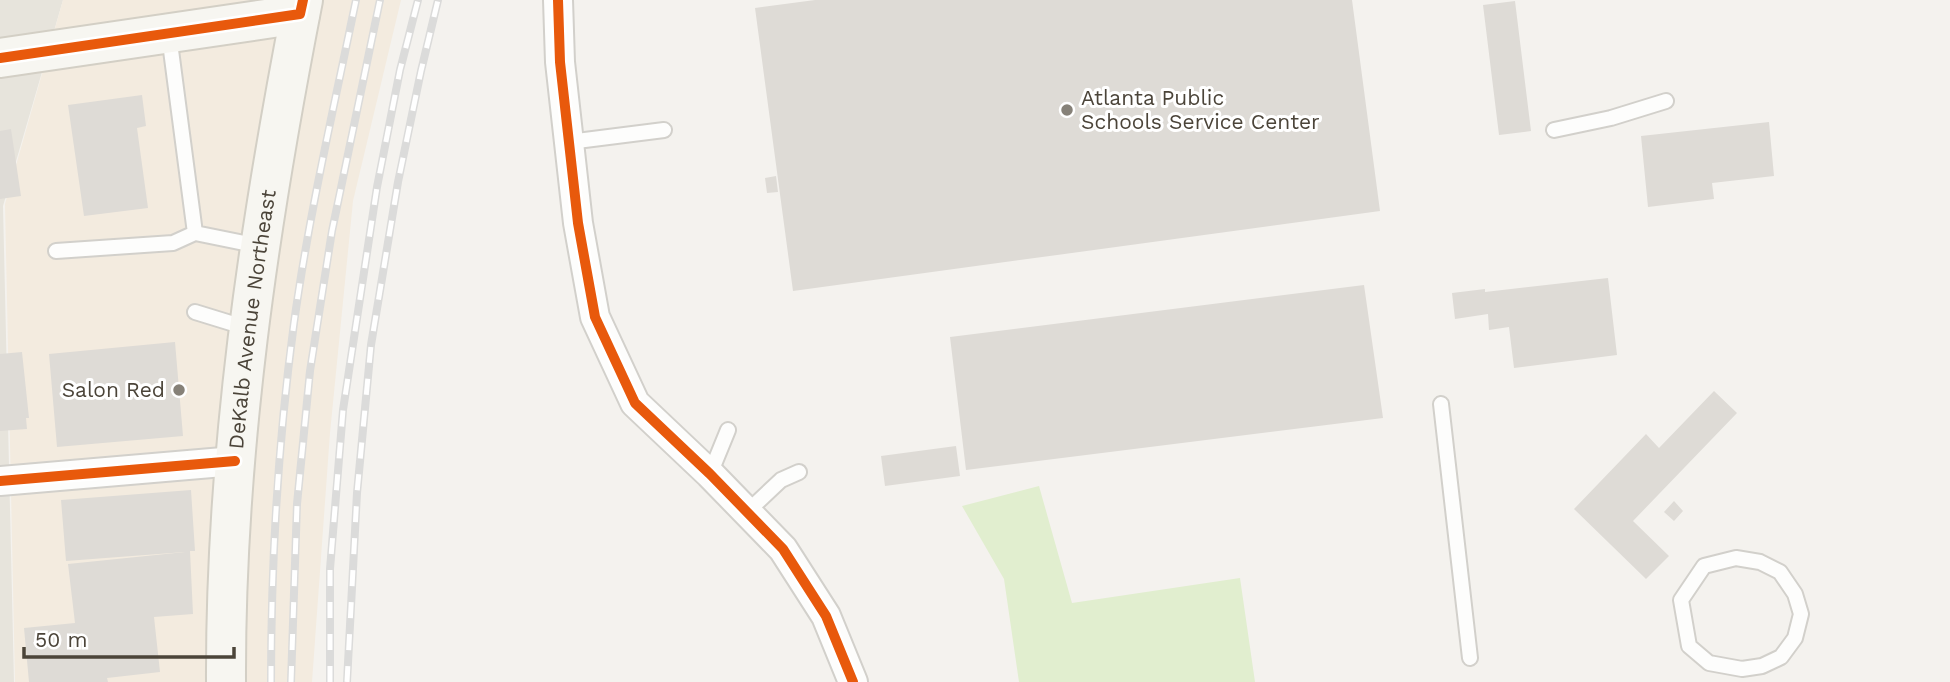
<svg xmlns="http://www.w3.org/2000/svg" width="1950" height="682" viewBox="0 0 1950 682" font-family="'Work Sans',sans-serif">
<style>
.residential{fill:#e7e4dc}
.commercial{fill:#f3ebdf}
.green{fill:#e1eecf}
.building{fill:#dedbd6}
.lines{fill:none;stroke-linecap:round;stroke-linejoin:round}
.lane-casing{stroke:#d2d0cb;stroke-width:18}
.street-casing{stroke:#d2d0cb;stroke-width:32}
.secondary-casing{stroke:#d3cfc5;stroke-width:42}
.lane{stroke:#fdfdfc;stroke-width:14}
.street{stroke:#fdfdfc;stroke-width:28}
.secondary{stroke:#f7f6f1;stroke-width:38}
.rail-casing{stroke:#dbdbda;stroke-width:8}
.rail{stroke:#fff;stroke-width:5;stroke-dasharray:16;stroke-linecap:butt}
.cycleway-casing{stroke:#fff;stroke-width:15}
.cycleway{stroke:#e8590c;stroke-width:10}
.poi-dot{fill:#868178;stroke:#fff;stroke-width:2.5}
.labels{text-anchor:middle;stroke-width:6;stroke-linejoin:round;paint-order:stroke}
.poi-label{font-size:21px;fill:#4b4439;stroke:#fff;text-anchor:start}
.street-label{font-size:21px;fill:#4b4439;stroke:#fff}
</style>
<rect width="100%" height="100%" fill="#f4f2ee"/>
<path class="residential" d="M0,0H63L3,206L14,682H0Z"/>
<path class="commercial" d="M63,0H401L353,201L330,433L312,682H15L5,204Z"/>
<path class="green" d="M1039,486L1072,603L1240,578L1255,682H1019L1004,579L962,506Z"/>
<path class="building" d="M815,0H1352L1380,211L793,291L755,8Z
M1515,1L1531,131L1499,135L1483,5Z
M142,95L146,126L137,128L148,208L84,216L68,105Z
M1769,122L1774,176L1712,183L1714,199L1648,207L1641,136Z
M11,129L21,196L0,199V131Z
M776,176L778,192L767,193L765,178Z
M1608,278L1617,355L1514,368L1509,327L1489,330L1488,314L1455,319L1452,293L1485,289V292Z
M1364,285L1383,418L966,470L950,337Z
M175,342L183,436L57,447L49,354Z
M22,352L29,418H26L27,429L0,431V354Z
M1714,391L1737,413L1633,521L1669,556L1646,579L1574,509L1646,434L1659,448Z
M956,446L960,476L885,486L881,456Z
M191,490L195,551H190L193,614L154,617L160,672L107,678L108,682H29L24,628L75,623L68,564L185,552L66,561L61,500Z
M1674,501L1683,511L1674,521L1664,512Z"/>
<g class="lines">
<g class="lane-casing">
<path id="lane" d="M169,35L195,233L259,246
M1554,130L1611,118L1666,101
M569,142L664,130
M56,251L173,243L195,233
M195,312L247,328
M1441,404L1470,658
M710,474L728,430
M747,512L781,480L799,472
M1736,558L1760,562L1780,572L1795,594L1801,614L1795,638L1781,657L1762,666L1742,669L1709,663L1689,646L1681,600L1704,566Z"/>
</g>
<g class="street-casing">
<path id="street" d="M558,0L560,62L578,223L595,317L635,403L710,474L783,549L826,616L853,682
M0,481L235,461"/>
</g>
<g class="secondary-casing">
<g id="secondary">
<path d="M0,58L300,14"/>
<path id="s1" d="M226,682C225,452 259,225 303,0"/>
</g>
</g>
<use href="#lane" class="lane"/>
<use href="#street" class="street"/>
<use href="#secondary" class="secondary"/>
<g class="rail-casing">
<path id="rail" d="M271,682C271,562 278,442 294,323C309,214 334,107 356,0
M291,682L297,504L310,371L332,231L380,0
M330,682V569L343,410L377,187L400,70L418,0
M347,682L357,493L371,345L398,182L421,71L438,0"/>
</g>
<use href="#rail" class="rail"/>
<g class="cycleway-casing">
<path id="cycleway" d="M558,0L560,62L578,223L595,317L635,403L710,474L783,549L826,616L853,682
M0,58L300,14L303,0
M0,481L235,461"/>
</g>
<use href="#cycleway" class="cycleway"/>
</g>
<g class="poi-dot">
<circle cx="1067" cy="110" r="7"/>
<circle cx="179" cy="390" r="7"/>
</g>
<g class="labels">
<g class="poi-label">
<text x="1081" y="105">Atlanta Public<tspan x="1081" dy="24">Schools Service Center</tspan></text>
<text x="165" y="397" text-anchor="end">Salon Red</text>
</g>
<g class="street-label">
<text dy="7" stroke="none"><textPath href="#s1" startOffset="364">DeKalb Avenue Northeast</textPath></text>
</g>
</g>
<path d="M24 647v10h210v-10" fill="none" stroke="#4b4439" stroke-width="3.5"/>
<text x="35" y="647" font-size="21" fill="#4b4439" stroke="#ffffff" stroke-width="5" paint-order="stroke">50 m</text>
</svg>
